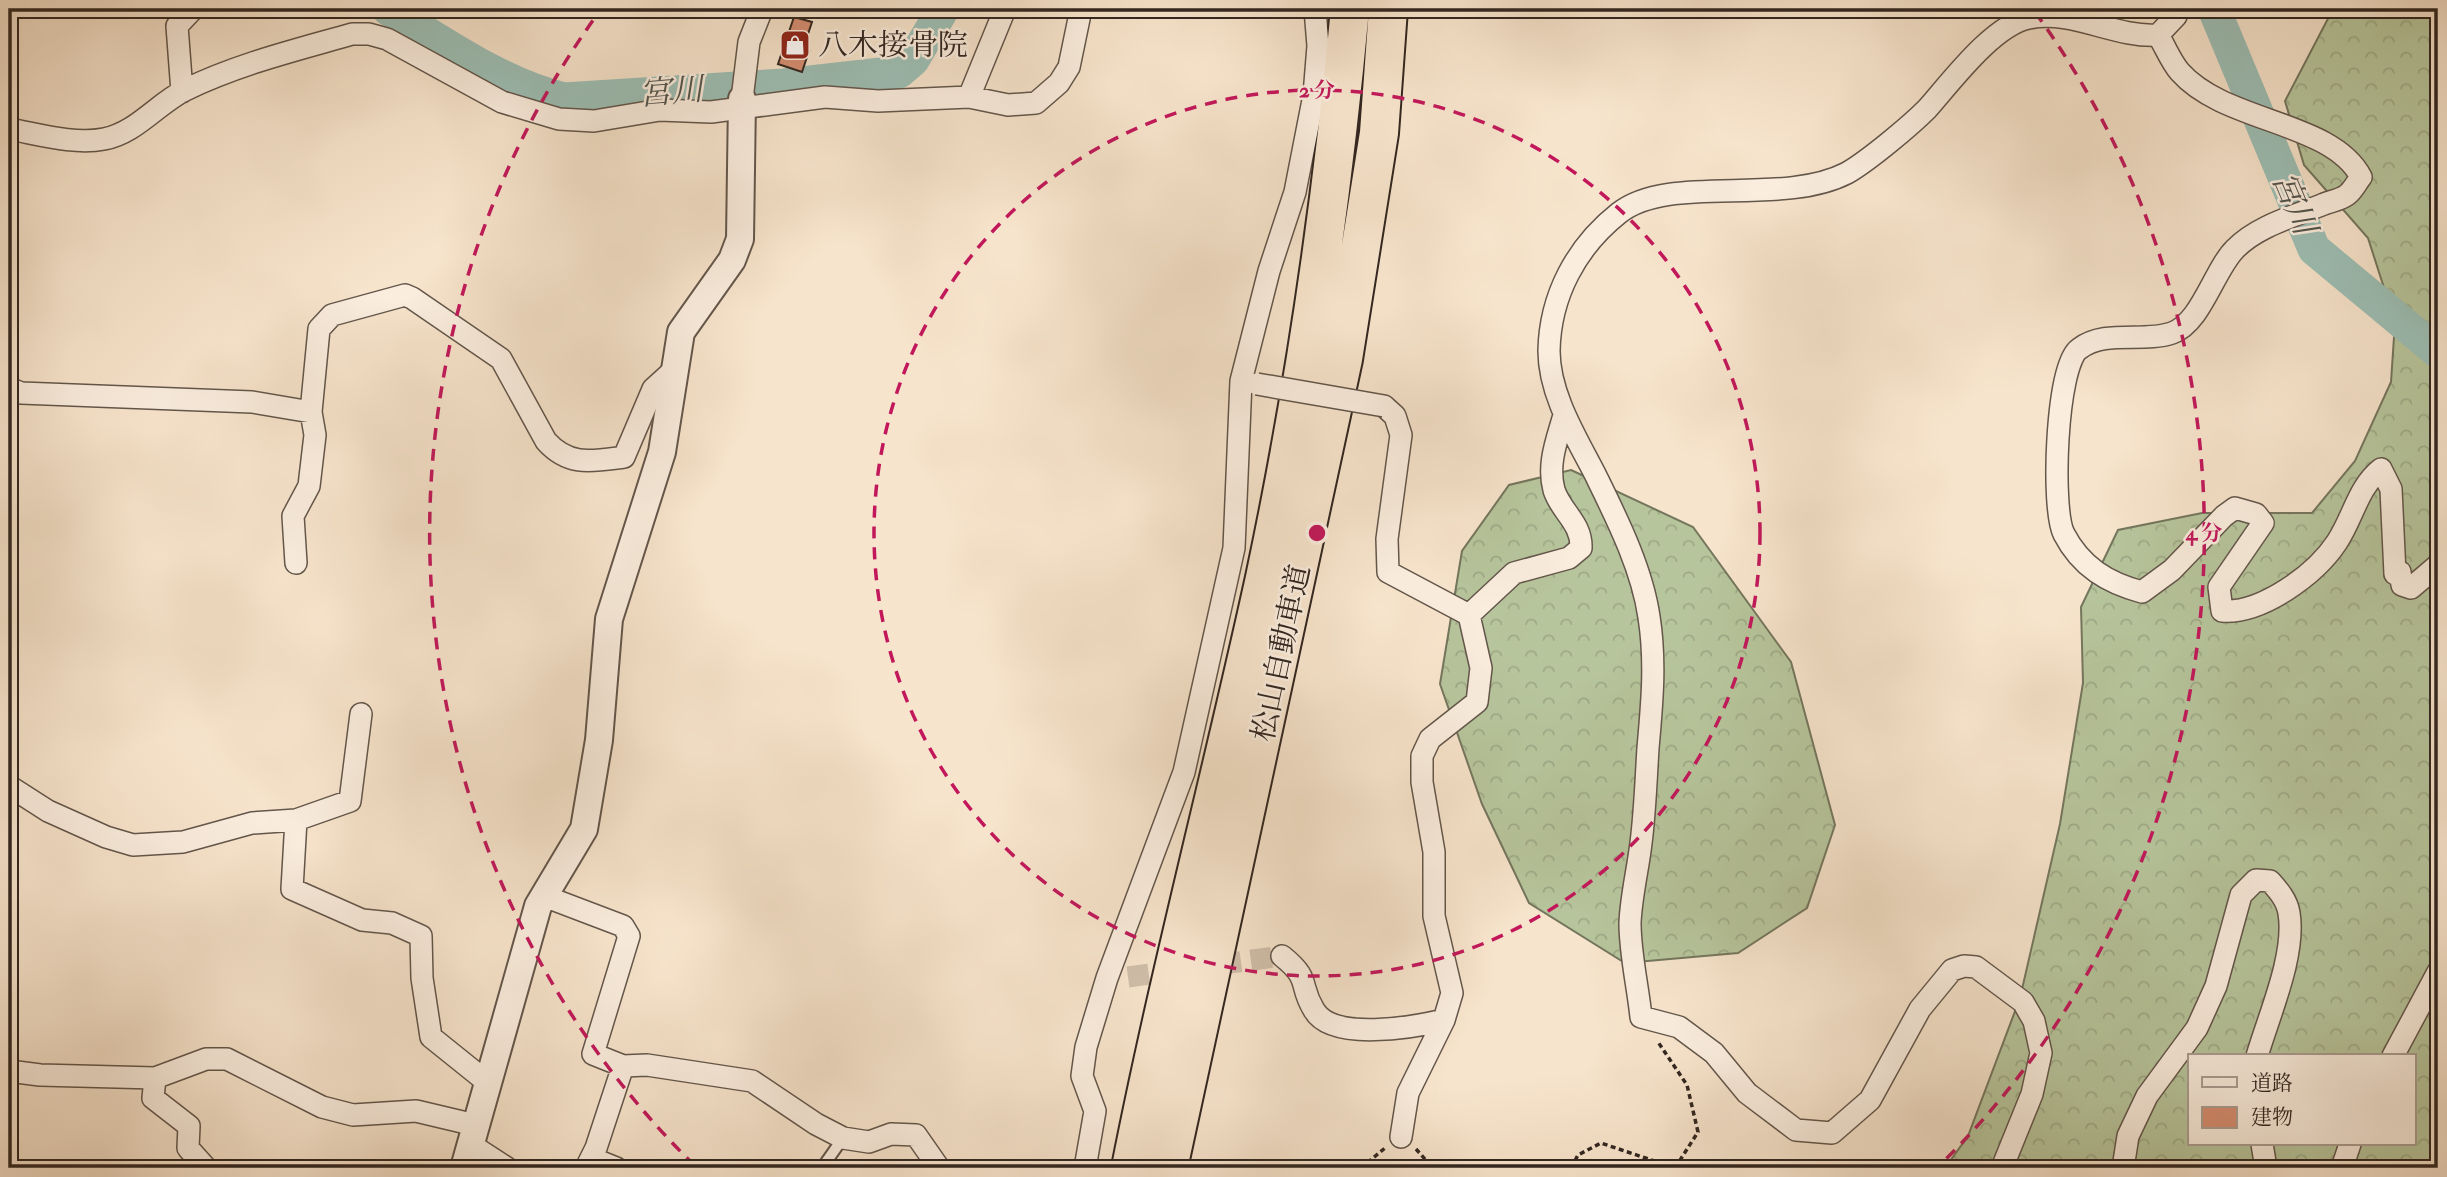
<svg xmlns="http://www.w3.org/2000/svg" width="2447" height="1177" viewBox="0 0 2447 1177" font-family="'IM FELL Double Pica','Noto Serif JP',serif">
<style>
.forest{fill:url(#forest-crowns);stroke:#74765e;stroke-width:2;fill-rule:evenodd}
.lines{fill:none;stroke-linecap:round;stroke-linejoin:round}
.river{stroke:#9dbfb5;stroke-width:33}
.building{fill:#d68e72;stroke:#322620;stroke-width:2}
.minor-tunnel{stroke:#d0beaa;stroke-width:21;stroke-dasharray:21 10;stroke-linecap:butt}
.service-casing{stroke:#63564b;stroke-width:14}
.minor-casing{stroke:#63564b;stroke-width:24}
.tertiary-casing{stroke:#63564b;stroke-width:30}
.motorway-casing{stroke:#322620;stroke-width:42}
.path{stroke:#322620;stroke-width:3.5;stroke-dasharray:5 3.5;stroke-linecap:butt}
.service{stroke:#faedde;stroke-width:10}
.minor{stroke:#faedde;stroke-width:21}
.tertiary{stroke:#faedde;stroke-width:26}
.motorway{stroke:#f7e4cc;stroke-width:38}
.minor-bridge-casing{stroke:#63564b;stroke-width:24;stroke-linecap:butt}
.minor-bridge{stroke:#faedde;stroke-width:21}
.ring{fill:none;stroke:#c2185b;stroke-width:3.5;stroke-dasharray:12 9}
.labels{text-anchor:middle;stroke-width:5;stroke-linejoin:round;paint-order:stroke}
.poi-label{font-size:30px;fill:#322620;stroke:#faedde;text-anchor:start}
.street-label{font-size:30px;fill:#322620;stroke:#faedde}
.water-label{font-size:32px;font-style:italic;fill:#52544d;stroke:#faedde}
.centre{fill:#c2185b;stroke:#faedde;stroke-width:3.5}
.ring-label{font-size:21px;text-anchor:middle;font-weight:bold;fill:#c2185b;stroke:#faedde;stroke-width:5;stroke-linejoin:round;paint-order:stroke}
</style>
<defs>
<pattern id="forest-crowns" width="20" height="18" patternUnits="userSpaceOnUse" patternTransform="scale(1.75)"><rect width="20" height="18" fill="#b7c59c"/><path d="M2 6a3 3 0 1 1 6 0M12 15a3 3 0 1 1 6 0" fill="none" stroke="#9ea986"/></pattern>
</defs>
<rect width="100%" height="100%" fill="#f7e4cc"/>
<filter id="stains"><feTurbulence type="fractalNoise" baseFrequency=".00286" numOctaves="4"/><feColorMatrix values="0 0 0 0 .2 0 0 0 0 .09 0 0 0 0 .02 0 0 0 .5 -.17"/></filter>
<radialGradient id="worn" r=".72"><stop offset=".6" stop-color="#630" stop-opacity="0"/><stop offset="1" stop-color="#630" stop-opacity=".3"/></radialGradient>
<path class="forest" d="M2333,9H2438V1168H1945L1968,1136L2020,998L2060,824L2083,683L2081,607L2118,530L2202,513H2312L2355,461L2391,382L2395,322L2368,238L2304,165L2285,101ZM2190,1056H2414V1144H2190Z
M1571,470L1693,527L1791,662L1835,825L1807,908L1738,953L1625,963L1529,903L1482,804L1440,684L1462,551L1509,485Z"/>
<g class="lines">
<path class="river" d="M388,9C443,42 501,84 564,99L784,85L899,72L913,60L943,9
M2214,9L2314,249L2438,352"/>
</g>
<path class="building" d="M794,17L812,22L803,49L809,51L802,72L778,64Z"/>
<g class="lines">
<path class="minor-tunnel" d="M1128,977L1282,956"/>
<g class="service-casing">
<path id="service" d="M822,1168L843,1138"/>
</g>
<g class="minor-casing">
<path id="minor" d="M2158,35C2165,46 2171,62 2180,72C2225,123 2332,121 2361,177C2357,182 2353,190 2348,194C2343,199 2332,201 2324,204C2295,216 2257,226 2235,249C2214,270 2201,323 2172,333C2143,343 2105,329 2079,349C2056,365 2051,510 2064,534C2081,567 2108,583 2142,592L2172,570L2224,516L2235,508L2256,514L2263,523L2219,587L2222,611C2262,614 2316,574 2337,542C2353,518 2358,487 2381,469L2391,489L2395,574L2400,572L2402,585L2411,588L2438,565
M182,92L177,26L193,9
M969,97L1005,9
M742,99L749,42L762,9
M9,129C38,134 74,145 104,139C136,133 157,104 185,90C238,64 296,50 352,34H369L387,39L502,102L559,119L594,121L660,110L711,112L825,97L878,101L969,97L1008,105L1036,103L1059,83L1069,67L1081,9
M9,388L21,393L252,402L311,412
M1384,406L1395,416L1401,435L1387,539L1388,572L1469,615L1481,668L1477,702L1430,739L1422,756V782L1434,852V916L1452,993L1444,1020L1408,1093L1401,1137
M296,563L293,516L309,486L315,435L311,412L319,329L332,315L405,295L412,298L501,359L546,441C569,467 593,461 624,457L653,389L675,369
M1469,615L1514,573L1569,558L1581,548C1582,523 1561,512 1554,490C1547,464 1557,440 1564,415
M9,786L48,811L106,837L133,845L183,842L252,823L296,820L350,801L361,714
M296,820L292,889L362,920L392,923L421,936L422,978L431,1037L487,1082
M544,896L623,926L629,936L593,1054L623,1066
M1282,956C1312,980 1298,984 1314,1010C1332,1042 1415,1027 1444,1020
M2393,1056L2438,972
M9,1071L40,1075L155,1078L206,1059H227L322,1107L353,1115L416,1111L475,1125
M155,1078L153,1098L189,1126L188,1148L206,1168
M470,1144L507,1168
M2262,1144L2266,1168
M591,1158L616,1168
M586,1168L596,1148L623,1066L647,1065L752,1081L816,1124L843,1138L869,1142L891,1134L916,1135L939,1168
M1085,1168L1095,1111L1082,1076L1086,1047L1107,978L1184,772L1234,548L1241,381L1269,271L1295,192L1314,95L1318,46L1315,9
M2002,1168L2032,1094L2041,1053L2034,1021L2023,1002L1976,967L1964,966L1952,970L1920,1009L1870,1100L1832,1133L1796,1130L1747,1093L1714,1053L1679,1027L1641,1017C1638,987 1630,954 1630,923C1631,897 1638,869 1641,843C1645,812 1646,780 1648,748C1652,704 1656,661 1649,617C1642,568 1616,517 1595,474C1576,437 1549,394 1549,351C1550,296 1576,247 1619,213C1669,173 1781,207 1847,173C1868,161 1910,126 1927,109C1951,82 1993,25 2029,18C2072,9 2115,38 2158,35L2176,16V9
M2123,1168L2128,1136L2147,1096L2197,1028L2216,986L2241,895L2256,880L2270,881C2278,890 2287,900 2289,913C2296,955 2269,1015 2257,1056
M2342,1168L2350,1144"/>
</g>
<g class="tertiary-casing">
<path id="tertiary" d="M464,1168L538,906L584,829L599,740L609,619L662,452L681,332L732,260L740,239L742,99"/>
</g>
<g class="motorway-casing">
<path id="motorway" d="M1131,1168C1170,970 1222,775 1265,578C1305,390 1332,200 1350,9
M1168,1168L1343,359L1379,133L1388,9"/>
</g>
<path class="path" d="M1416,1149L1433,1168
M1361,1168L1385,1148
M1571,1168L1578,1155L1601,1143L1675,1168L1698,1132L1687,1085L1658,1042"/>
<use href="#service" class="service"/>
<use href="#minor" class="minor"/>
<use href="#tertiary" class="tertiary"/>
<use href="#motorway" class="motorway"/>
<g class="minor-bridge-casing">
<path id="minor-bridge" d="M1257,384L1384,406"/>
</g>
<use href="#minor-bridge" class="minor-bridge"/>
</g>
<g class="ring">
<circle cx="1317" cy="533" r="443"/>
<path d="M695 1166A887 887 0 0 1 599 12M2035 12A887 887 0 0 1 1939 1166"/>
</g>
<defs>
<g id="shop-square" transform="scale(1.575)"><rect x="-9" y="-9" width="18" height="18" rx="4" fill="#8f2418" stroke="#faedde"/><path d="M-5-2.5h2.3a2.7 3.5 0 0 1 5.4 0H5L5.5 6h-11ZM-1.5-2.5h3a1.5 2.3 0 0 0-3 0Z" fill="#fff"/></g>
</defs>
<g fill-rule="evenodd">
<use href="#shop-square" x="795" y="45"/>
</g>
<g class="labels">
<g class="poi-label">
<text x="818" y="55">八木接骨院</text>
</g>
<g class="street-label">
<text transform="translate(1281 653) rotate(-78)" y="10">松山自動車道</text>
</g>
<g class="water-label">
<text transform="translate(671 91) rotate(-5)" y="11">宮川</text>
<text transform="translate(2295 203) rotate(67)" y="11">宮川</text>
</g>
</g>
<circle cx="1317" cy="533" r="10" class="centre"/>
<g class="ring-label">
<text x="1317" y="97">2 分</text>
<text x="2204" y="540">4 分</text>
</g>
<rect width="2447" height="1177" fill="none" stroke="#f7e4cc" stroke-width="35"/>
<rect x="10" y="10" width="2426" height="1156" fill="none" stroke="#322620" stroke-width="3.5"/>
<rect x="18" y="18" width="2412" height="1142" fill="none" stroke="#322620" stroke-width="2"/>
<rect x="2188" y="1054" width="228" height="91" fill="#faedde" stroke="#aa9d92" stroke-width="2"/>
<rect x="2202" y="1077" width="35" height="10" fill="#faedde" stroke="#aa9d92" stroke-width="2"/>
<text x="2251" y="1090" font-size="21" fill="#322620">道路</text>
<rect x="2202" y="1107" width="35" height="21" fill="#d68e72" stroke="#aa9d92" stroke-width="2"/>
<text x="2251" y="1124" font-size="21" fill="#322620">建物</text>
<rect width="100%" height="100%" filter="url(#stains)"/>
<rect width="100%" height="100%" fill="url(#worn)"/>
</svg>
